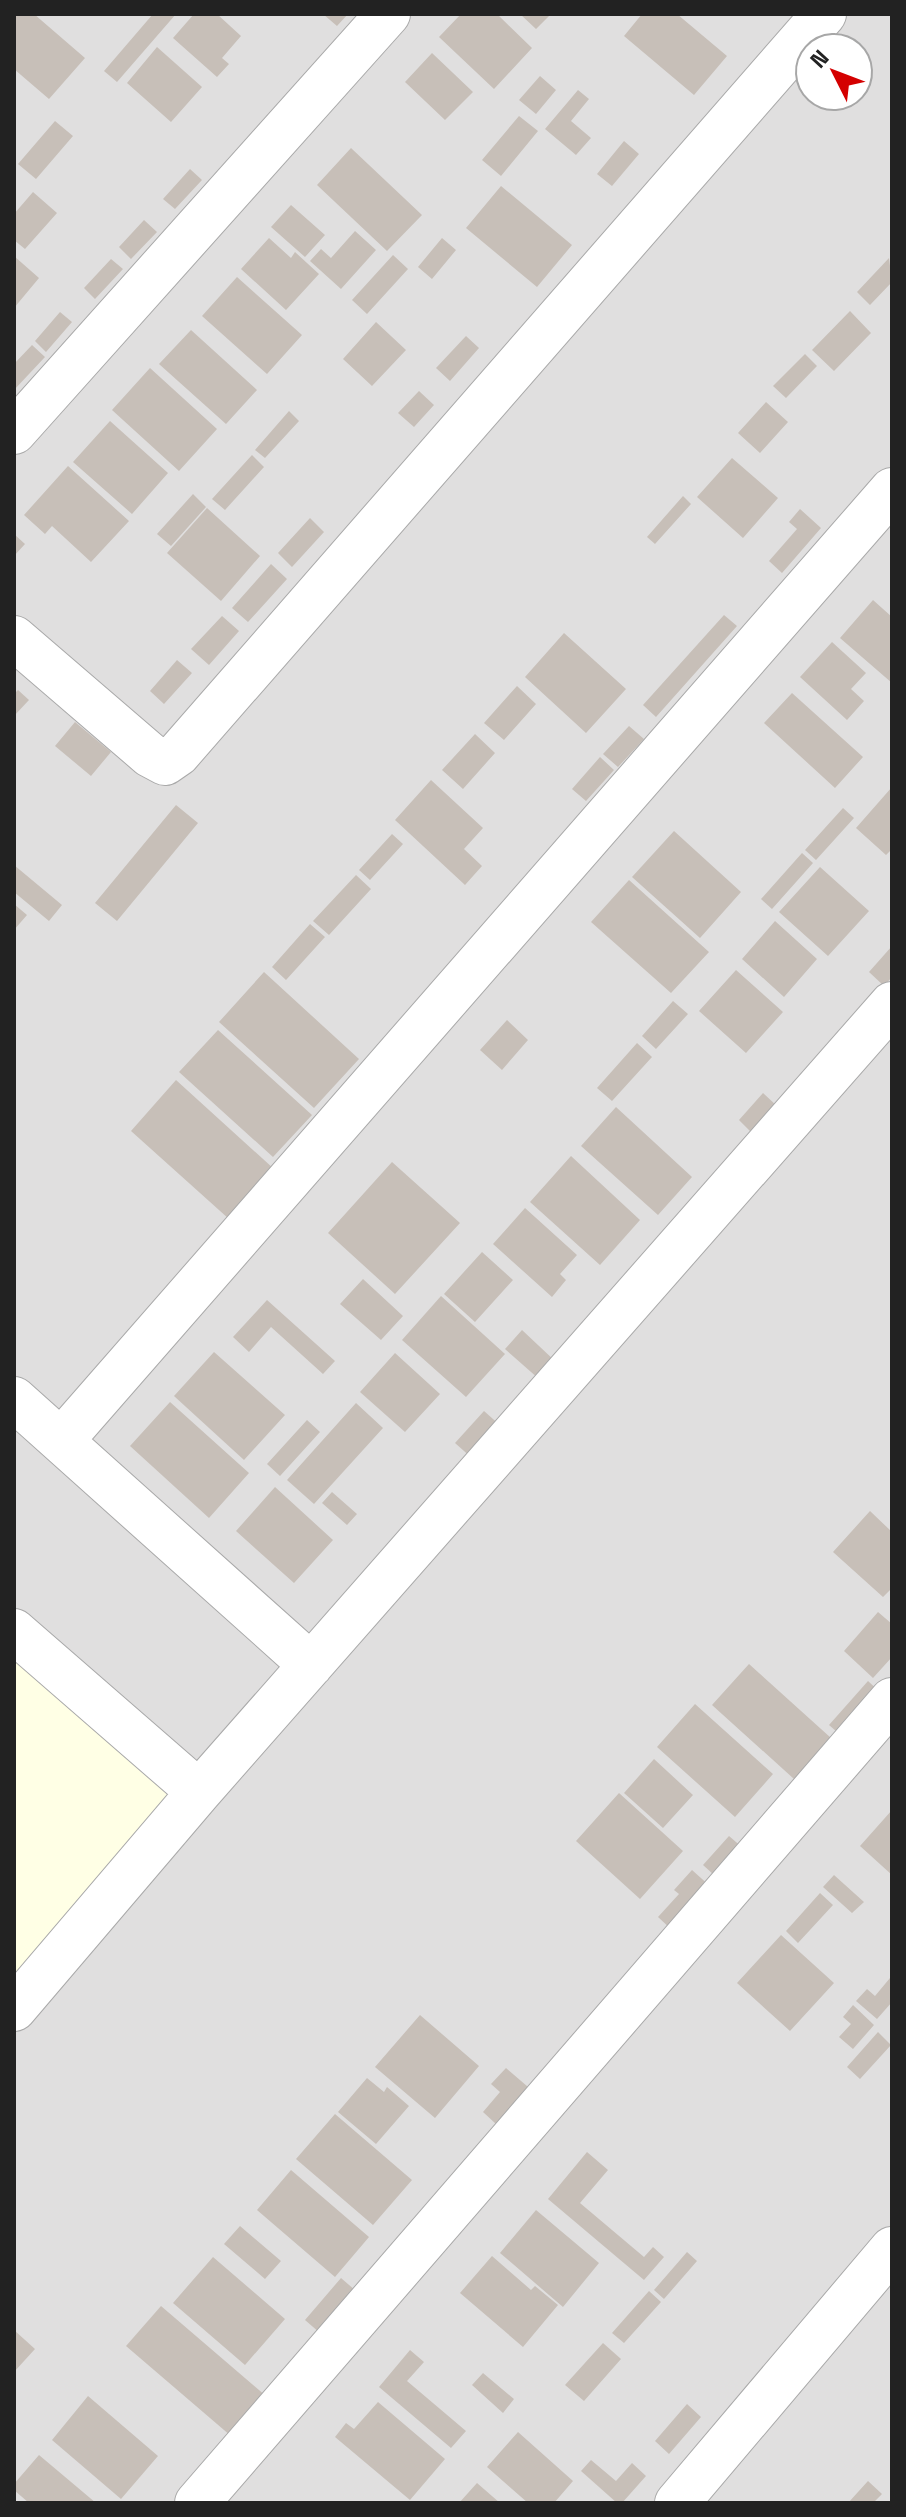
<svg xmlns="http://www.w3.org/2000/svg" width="906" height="2517" viewBox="0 0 906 2517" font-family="'Space Grotesk',sans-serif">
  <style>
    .residential { fill: #e0dfdf; fill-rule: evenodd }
    .education { fill: #ffffe5 }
    .building { fill: #c7bfb8 }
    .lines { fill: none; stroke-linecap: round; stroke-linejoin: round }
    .minor-casing { stroke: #a9a9a9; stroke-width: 46 }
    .minor { stroke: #fff; stroke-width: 44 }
  </style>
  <rect width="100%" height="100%" fill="#f2efe9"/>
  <path class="residential" d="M14 14H892V2503H14ZM810 48H858V96H810Z"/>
  <path class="education" d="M14 1659 171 1797 14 1975Z"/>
  <path class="building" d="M14 14H34L85 58 49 99 14 69Z
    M153 14H176L117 82 104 71Z
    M194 14H217L241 36 222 58 229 64 217 77 173 38Z
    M323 14H348L337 26Z
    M461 14H497L532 48 494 89 439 37Z
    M520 14H551L536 29Z
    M642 14H677L727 56 694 95 624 36Z
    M157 47 202 87 171 122 127 83Z
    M432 53 473 92 445 120 405 82Z
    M540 76 556 90 536 114 519 100Z
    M578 90 589 99 571 121 591 138 576 155 545 129Z
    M519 116 538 131 501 176 482 160Z
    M55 121 73 136 36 179 18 164Z
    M624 141 639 154 612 186 597 174Z
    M351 148 422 215 387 251 317 185Z
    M190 169 202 180 175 209 163 199Z
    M501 186 572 245 537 287 466 228Z
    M33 192 57 213 25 249 14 240V214Z
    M291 205 325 235 305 257 271 227Z
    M144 220 157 232 131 259 119 247Z
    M355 231 376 250 341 289 310 261 321 249 331 258Z
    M269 238 291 258 295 252 319 274 286 310 241 269Z
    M442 238 456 250 432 279 418 267Z
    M393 255 408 269 367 314 352 300Z
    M14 256 39 278 14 308Z
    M889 258 892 282 870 305 857 292Z
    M111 259 123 269 95 299 84 288Z
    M237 277 302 335 267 374 202 316Z
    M850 311 871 333 834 371 812 350Z
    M60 312 72 322 46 352 35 341Z
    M376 322 406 350 372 386 343 359Z
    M191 330 257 390 226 424 159 364Z
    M466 336 479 348 450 381 436 368Z
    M32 345 45 357 14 390V364Z
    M805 354 817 366 786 398 773 386Z
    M150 368 217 429 179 471 112 410Z
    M419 391 434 405 414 427 398 413Z
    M766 402 788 422 760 453 738 433Z
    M289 411 299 421 265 458 255 450Z
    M110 421 168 473 132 514 73 462Z
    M252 455 264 467 225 510 212 499Z
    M732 458 778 498 743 538 697 497Z
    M68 466 129 521 91 562 52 526 45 534 24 515Z
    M193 494 206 507 171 546 157 534Z
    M683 496 691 504 655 544 647 537Z
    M207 508 260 556 221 601 167 553Z
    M800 509 821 528 782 573 769 561 797 529 789 522Z
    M310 518 324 532 292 567 278 553Z
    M14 534 25 544 14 556Z
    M271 564 287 579 248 622 232 608Z
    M873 600 892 617V683L840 638Z
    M724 615 737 626 656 717 643 705Z
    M222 616 239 631 209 665 191 649Z
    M564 633 626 689 586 733 525 677Z
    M832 642 866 673 851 689 864 701 847 720 800 677Z
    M177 660 192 673 164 704 150 691Z
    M517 686 536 704 504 740 484 723Z
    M18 690 29 700 14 716V694Z
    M792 693 863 757 835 788 764 723Z
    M75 722 111 752 91 776 55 746Z
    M629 726 644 739 618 767 603 754Z
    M475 734 495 753 463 789 442 770Z
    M600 757 614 770 586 801 572 789Z
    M431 780 483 828 464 849 482 866 465 885 395 820Z
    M892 787V849L886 855 856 828Z
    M176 805 198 823 117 921 95 903Z
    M843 808 854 818 816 860 805 850Z
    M674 831 741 892 700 938 632 877Z
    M392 834 403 844 370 880 359 870Z
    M802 853 813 863 772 909 761 899Z
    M14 865 62 905 49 921 14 892Z
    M820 867 869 911 828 956 779 912Z
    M356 875 371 889 329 935 313 921Z
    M629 880 709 952 671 993 591 922Z
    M14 904 27 915 14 930Z
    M775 921 817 959 784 997 742 959Z
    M310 924 325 937 286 980 272 967Z
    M892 946V977L884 986 869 972Z
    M736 970 783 1012 746 1053 699 1011Z
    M264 972 359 1059 314 1108 219 1022Z
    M673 1001 688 1014 656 1049 642 1036Z
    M507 1020 528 1040 502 1070 480 1050Z
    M218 1030 312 1115 273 1157 179 1072Z
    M637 1043 652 1057 612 1101 597 1088Z
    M176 1080 274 1169 229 1219 131 1131Z
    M763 1093 777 1106 752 1133 739 1120Z
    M616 1107 692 1177 658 1215 581 1146Z
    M571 1156 640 1220 600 1265 530 1202Z
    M392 1162 460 1223 395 1294 328 1233Z
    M525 1208 577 1255 560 1274 566 1280 552 1297 493 1244Z
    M482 1252 513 1280 475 1322 444 1294Z
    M363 1279 403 1316 381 1340 340 1304Z
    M441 1296 505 1354 466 1397 402 1340Z
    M267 1300 335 1361 323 1374 271 1327 249 1352 233 1337Z
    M522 1330 555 1361 539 1379 505 1349Z
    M214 1352 285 1415 244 1460 174 1396Z
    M395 1353 440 1394 405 1432 360 1392Z
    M170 1402 249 1473 209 1518 130 1446Z
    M356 1403 383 1428 314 1504 287 1480Z
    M484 1411 502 1427 473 1459 455 1443Z
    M307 1420 320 1432 280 1476 267 1464Z
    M275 1487 333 1540 294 1583 236 1531Z
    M332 1492 357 1514 347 1525 322 1503Z
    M870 1511 892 1532V1588L883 1597 833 1552Z
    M878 1612 892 1624V1657L873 1678 844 1651Z
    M749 1664 831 1738 794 1779 712 1705Z
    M868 1681 883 1695 844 1738 829 1725Z
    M695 1704 773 1774 735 1817 657 1747Z
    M654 1759 693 1795 663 1828 624 1793Z
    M619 1793 683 1851 640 1899 576 1841Z
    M892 1810V1875L860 1846Z
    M729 1836 743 1848 724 1884 703 1865Z
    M692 1870 711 1887 672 1930 658 1917 679 1894 674 1890Z
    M834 1875 864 1902 852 1913 823 1887Z
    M820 1893 833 1905 798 1943 786 1931Z
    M781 1935 834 1983 790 2031 737 1983Z
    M890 1978 892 2002 877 2019 856 2001 867 1989 875 1996Z
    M853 2005 874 2025 853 2049 839 2037 851 2024 843 2017Z
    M420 2015 479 2066 435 2118 375 2067Z
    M878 2032 891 2045 860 2079 847 2067Z
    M506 2068 542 2099 509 2136 483 2112 500 2092 491 2084Z
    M367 2078 384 2092 387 2087 409 2106 376 2144 338 2112Z
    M335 2114 412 2180 373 2225 296 2159Z
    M587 2152 608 2170 580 2203 644 2257 653 2247 664 2257 644 2280 548 2199Z
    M291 2170 369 2237 335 2277 257 2210Z
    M536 2210 599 2263 563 2307 500 2253Z
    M240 2226 281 2261 265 2279 224 2244Z
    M687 2252 697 2261 664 2299 654 2290Z
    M492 2256 531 2290 535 2286 558 2305 523 2347 460 2293Z
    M213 2257 285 2319 245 2365 173 2303Z
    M341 2278 356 2291 320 2333 305 2320Z
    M649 2291 661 2302 624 2343 612 2333Z
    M161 2306 273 2402 238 2442 126 2346Z
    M14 2330 35 2349 14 2372Z
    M603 2343 621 2359 584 2401 565 2385Z
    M410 2350 424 2362 407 2381 466 2431 451 2448 379 2387Z
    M483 2373 514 2399 503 2413 472 2385Z
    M88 2396 158 2456 121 2499 52 2440Z
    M378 2402 445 2459 410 2500 335 2437 346 2423 354 2429Z
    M687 2404 701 2417 669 2454 655 2441Z
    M518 2432 573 2481 554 2503H528L487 2467Z
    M39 2455 96 2503H29L14 2490V2484Z
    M591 2460 616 2481 632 2463 646 2476 622 2503H617L581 2471Z
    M868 2481 882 2494 873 2503H848Z
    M477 2483 500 2503H459Z"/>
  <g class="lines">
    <g class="minor-casing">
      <path id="minor" d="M14 432 388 14
        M14 638 150 755 165 763 178 754 824 14
        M14 1399 311 1665
        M61 1441 892 490
        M14 1631 199 1792
        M14 2009 199 1792 892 1004
        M197 2503 892 1700
        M677 2503 892 2249"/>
    </g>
    <use href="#minor" class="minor"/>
  </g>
  <rect width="906" height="2517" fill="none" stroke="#222222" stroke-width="32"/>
  <g transform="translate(834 72) rotate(312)"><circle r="38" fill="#ffffff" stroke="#a7a7a7" stroke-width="2"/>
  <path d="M0-6L14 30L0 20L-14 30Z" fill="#d40000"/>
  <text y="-12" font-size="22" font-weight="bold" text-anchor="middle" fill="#222222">N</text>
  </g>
</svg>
